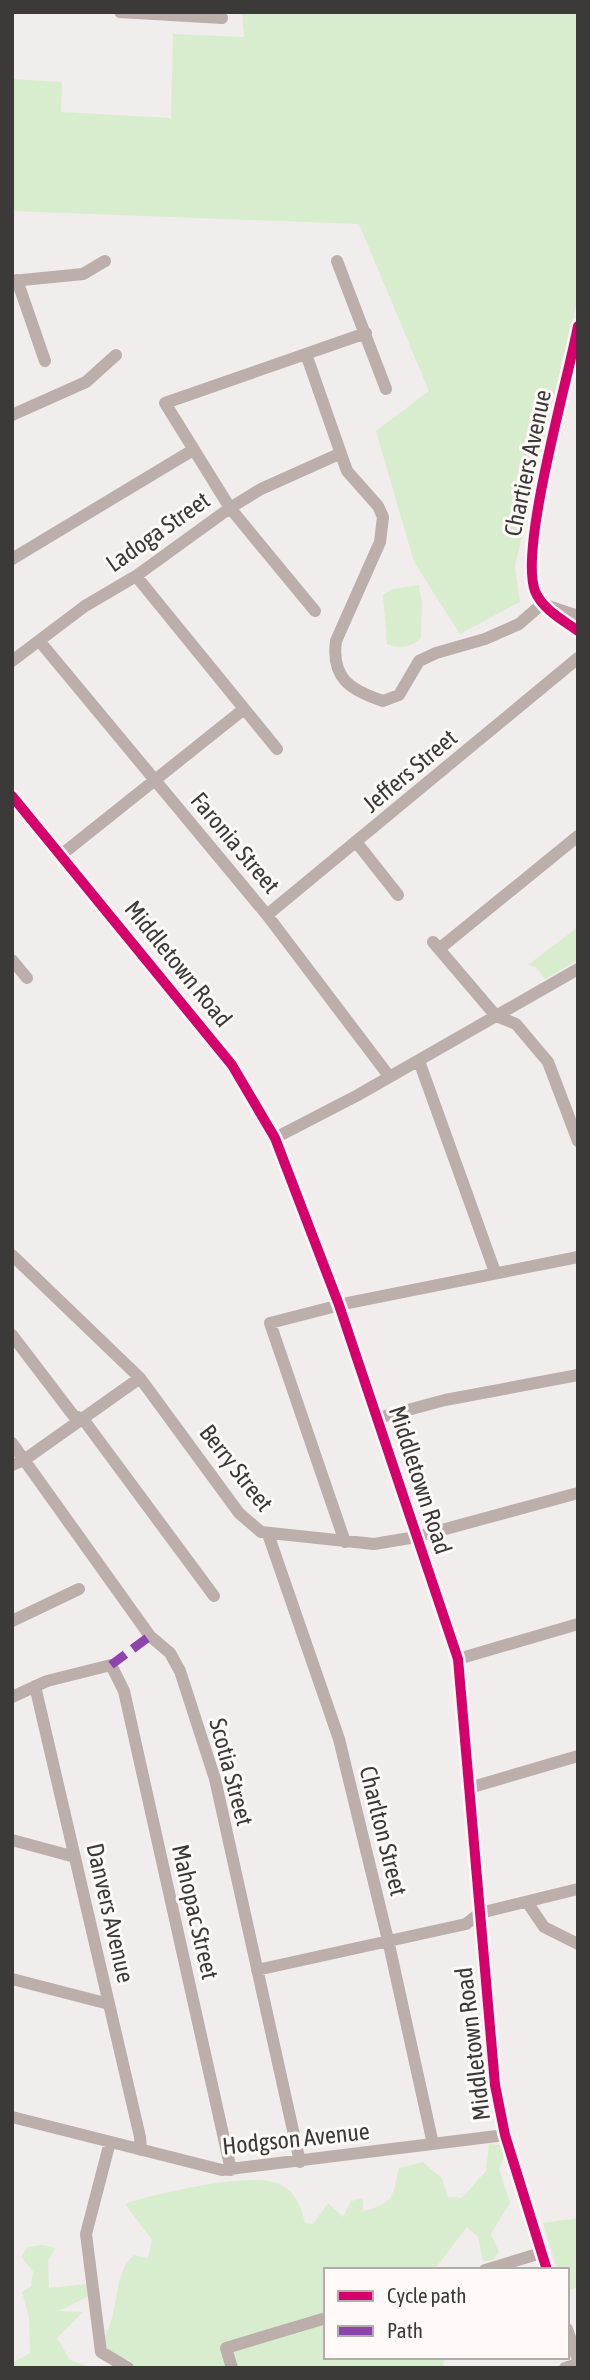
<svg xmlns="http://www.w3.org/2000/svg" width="590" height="2380" viewBox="0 0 590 2380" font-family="'Asap Condensed',sans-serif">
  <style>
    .green { fill: #d7edce }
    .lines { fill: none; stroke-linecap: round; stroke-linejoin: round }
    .minor { stroke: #bbaeab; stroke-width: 12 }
    .quiet { stroke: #8e44ad; stroke-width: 9; stroke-dasharray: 18 9; stroke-linecap: butt }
    .cycleway-casing { stroke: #fffaf8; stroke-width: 15 }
    .cycleway { stroke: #d6006c; stroke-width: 10 }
    .labels { text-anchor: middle; stroke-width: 6; stroke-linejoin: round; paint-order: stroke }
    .street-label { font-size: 24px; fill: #3c3a38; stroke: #fffaf8 }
  </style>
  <rect width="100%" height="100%" fill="#f1edec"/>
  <path class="green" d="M242 12H578V297L515 566 520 602 460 634 414 562 376 431 429 391 359 224 12 211V79L62 82 61 112 171 118 173 34 244 37Z
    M419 585 422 604 421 638C411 648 399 649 387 644L383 595 392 589Z
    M578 927V960L545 979 536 967 528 965Z
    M489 2144 501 2145 504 2156 499 2169 510 2203 491 2234 499 2252 493 2260 483 2261 478 2237 467 2227 434 2270H326V2357H448L443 2362 444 2368H134L129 2360C115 2358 107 2353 102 2340 121 2314 111 2275 134 2255L148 2258 152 2240 125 2204C154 2194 252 2171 279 2184 296 2192 301 2206 305 2223L313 2224 328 2203 343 2217 351 2201 363 2198V2211C394 2204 393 2196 399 2168L423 2162 442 2179 448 2197 462 2198 486 2171Z
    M578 2218V2287L567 2291V2270H557L543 2223Z
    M43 2245 55 2248 48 2261 49 2288 86 2284 89 2296 59 2311 83 2312 57 2338 70 2360 93 2368H12V2363L30 2353 29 2317 22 2292 31 2286 33 2271 21 2257 28 2247Z"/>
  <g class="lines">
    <path class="minor" d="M120 12 222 18
      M337 261 386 389
      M17 280 45 361
      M12 281 83 274 105 261
      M578 326C568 380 519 548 535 591 542 609 563 620 578 631
      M306 354 347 471 378 506 383 517 380 542 336 641C331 678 350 690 383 701L399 695 419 661 436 653 485 639 519 624 542 604 578 616
      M12 415 86 382 116 355
      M12 559 193 450
      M136 576 277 749
      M315 611 230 508 165 403 366 333
      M41 643 267 915 389 1076
      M12 661 85 606 136 576 230 508 261 489 339 454
      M12 796 232 1065 275 1138 339 1305 458 1659 495 2085 505 2135 547 2270
      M357 843 398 895
      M61 855 244 709
      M267 915 578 658
      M433 942 496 1016 516 1024 548 1062 578 1141
      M439 949 578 836
      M12 960 27 978
      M419 1061 495 1272
      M275 1138 358 1095 578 969
      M12 1255 140 1378 239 1513 261 1532 374 1544 416 1537 578 1493
      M12 1335 73 1415 83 1419 214 1596
      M378 1418 445 1400 578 1375
      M12 1443 150 1636 170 1653 180 1671 215 1779 300 2162
      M12 1465 24 1460 140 1378
      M268 1534 339 1739 388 1940 433 2144
      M345 1542 270 1323 348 1303 578 1257
      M12 1621 79 1589
      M458 1659 578 1624
      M35 1686 140 2137 141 2150
      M12 1697 47 1681 111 1665 124 1691 231 2170
      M469 1788 578 1756
      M12 1840 75 1857
      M527 1902 544 1927 578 1944
      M257 1970 466 1924 480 1913 578 1889
      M12 1979 109 2004
      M12 2117 222 2170 505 2135
      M110 2142 86 2234 101 2352 128 2368
      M485 2270 541 2253
      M567 2329 578 2360
      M232 2368 226 2348 326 2318
      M565 2368 578 2364"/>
    <path class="quiet" d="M111 1665 150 1636"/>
    <g class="cycleway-casing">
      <path id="cycleway" d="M578 326C568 380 519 548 535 591 542 609 563 620 578 631
        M12 796 232 1065 275 1138 339 1305 458 1659 495 2085 505 2135 547 2270"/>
    </g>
    <use href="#cycleway" class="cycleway"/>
  </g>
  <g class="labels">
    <g class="street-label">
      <text transform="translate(528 463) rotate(-78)" y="8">Chartiers Avenue</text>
      <text transform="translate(158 532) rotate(-35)" y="8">Ladoga Street</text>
      <text transform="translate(410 771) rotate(-40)" y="8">Jeffers Street</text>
      <text transform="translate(235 843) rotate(50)" y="8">Faronia Street</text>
      <text transform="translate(178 964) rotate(51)" y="8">Middletown Road</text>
      <text transform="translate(236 1468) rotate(52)" y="8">Berry Street</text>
      <text transform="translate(420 1480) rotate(72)" y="8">Middletown Road</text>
      <text transform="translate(231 1772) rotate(75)" y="8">Scotia Street</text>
      <text transform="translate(383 1831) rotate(76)" y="8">Charlton Street</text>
      <text transform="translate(195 1912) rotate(77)" y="8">Mahopac Street</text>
      <text transform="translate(110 1913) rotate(77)" y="8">Danvers Avenue</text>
      <text transform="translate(473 2044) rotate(-97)" y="8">Middletown Road</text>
      <text transform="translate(296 2139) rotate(-6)" y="8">Hodgson Avenue</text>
    </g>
  </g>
  <rect width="590" height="2380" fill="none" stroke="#3c3a38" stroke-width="28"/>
  <rect x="324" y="2268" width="245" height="91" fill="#fffaf8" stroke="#b1adab" stroke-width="2"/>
  <rect x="338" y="2291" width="35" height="10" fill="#d6006c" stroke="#b1adab" stroke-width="2"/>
  <text x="387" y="2303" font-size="21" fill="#3c3a38">Cycle path</text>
  <rect x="338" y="2326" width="35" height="10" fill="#8e44ad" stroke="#b1adab" stroke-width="2"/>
  <text x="387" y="2338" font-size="21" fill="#3c3a38">Path</text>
</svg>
